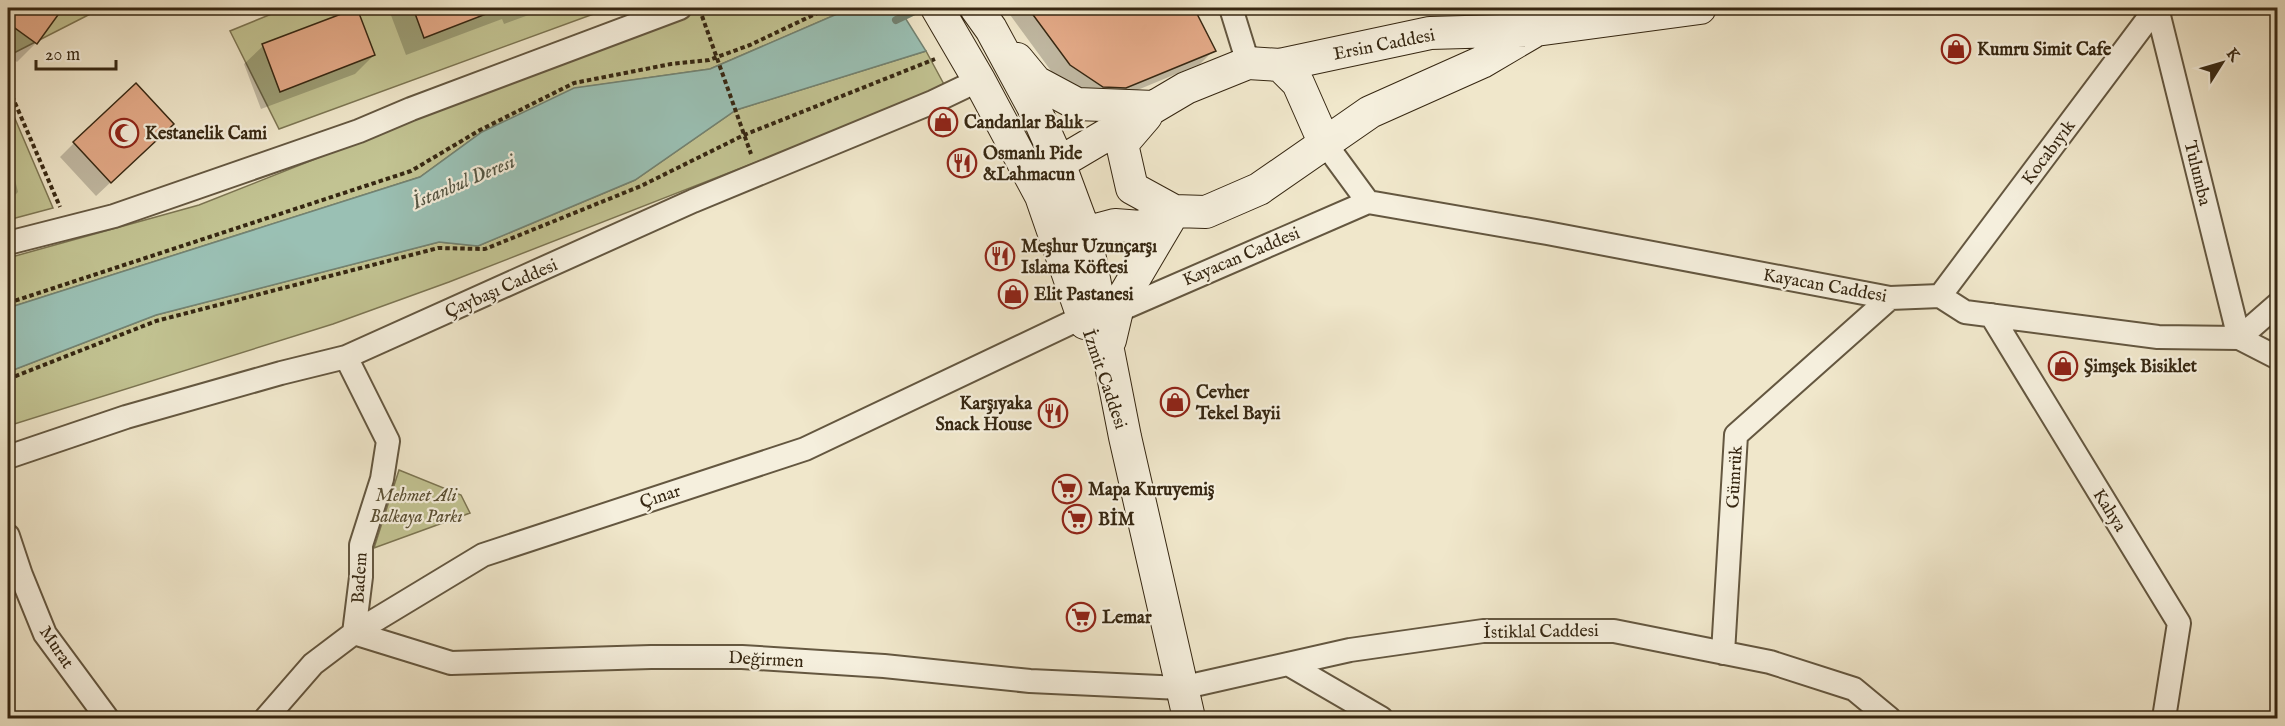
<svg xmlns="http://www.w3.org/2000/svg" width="2285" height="726" viewBox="0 0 2285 726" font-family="'IM FELL English',serif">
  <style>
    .green { fill: #c2c392; stroke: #7c7552; stroke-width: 1.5 }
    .water { fill: #9ac0b4; stroke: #728373; stroke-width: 1.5 }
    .shadow { fill: #0003 }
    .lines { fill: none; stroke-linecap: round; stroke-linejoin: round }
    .stream { stroke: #728373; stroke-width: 8 }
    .building { fill: #e4aa88; stroke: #362712; stroke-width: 1.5 }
    .street-casing { stroke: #645740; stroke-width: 26 }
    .secondary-casing { stroke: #362712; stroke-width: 34 }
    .path { stroke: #362712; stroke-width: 4; stroke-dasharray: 4.5 3; stroke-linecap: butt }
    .street { stroke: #f5efdd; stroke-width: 22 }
    .secondary { stroke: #f5efdd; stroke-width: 32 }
    .labels { text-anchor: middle; stroke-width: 4.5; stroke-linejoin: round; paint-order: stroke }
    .street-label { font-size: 18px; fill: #362712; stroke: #f5efdd }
    .poi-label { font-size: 18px; font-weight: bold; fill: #362712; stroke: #f5efdd; text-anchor: start }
    .park-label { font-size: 18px; font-style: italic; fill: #594e32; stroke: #f5efdd }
    .water-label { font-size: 20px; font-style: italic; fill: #545543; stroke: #f5efdd }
  </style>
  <rect width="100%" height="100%" fill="#f0e7cb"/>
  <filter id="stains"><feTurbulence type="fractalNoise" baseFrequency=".00333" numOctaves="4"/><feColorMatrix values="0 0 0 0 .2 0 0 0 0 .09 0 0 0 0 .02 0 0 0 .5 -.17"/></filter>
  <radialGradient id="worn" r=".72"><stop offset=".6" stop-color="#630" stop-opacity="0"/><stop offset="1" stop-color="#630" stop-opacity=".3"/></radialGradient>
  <path class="green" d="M8 8H102L8 56Z
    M286 8H610L279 129 230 31Z
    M697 8H851L710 69 577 88 482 132 420 177 8 308V258L199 205Z
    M926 51 946 88 449 282 333 324 8 426V372L156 315 439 242 478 246 635 180 736 110Z
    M10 107 53 208 8 220V109Z
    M399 470 461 495 470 513 374 548Z"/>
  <path class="water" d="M851 8H899L926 51 736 110 635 180 478 246 439 242 156 315 8 372V308L420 177 482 132 574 88 710 69Z"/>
  <path class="shadow" d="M8 8H61L36 43 17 62 8 55Z
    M391 8H548L504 24 502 19 406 55 389 10Z
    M1013 8H1193L1214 50 1200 64 1111 101 1057 79 1008 12Z
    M263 46 374 55 355 74 261 109 244 64Z
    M158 138 96 196 60 157 74 143Z
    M8 152 18 192 8 202Z
    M1053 713 1106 716 1111 718H1048Z"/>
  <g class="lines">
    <path class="stream" d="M896 20 921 8"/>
  </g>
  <path class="building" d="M8 8H63L37 44 8 23Z
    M357 8 375 55 280 92 262 44Z
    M413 8H498L499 9 424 38Z
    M1028 8H1194L1216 51 1126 88 1103 87 1070 65Z
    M136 83 174 124 111 183 73 142Z"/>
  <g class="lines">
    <g class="street-casing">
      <path id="street" d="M1231 8 1248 63
        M2157 8 2239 338 2278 304
        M1324 142 1368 202 1547 233 1890 298 1940 296 1965 312 2158 337 2239 338 2278 358
        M8 243 114 216 359 131 411 109 680 8
        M1940 296 2156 8
        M1115 312 1368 202
        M1991 315 2179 623 2164 718
        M346 357 388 441 382 479 361 545V577L354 633
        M8 457 126 417 281 373 346 357 693 201 933 102 979 80
        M8 536 21 575 45 634 107 718
        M354 633 451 663 651 657H742L884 666 1030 681 1181 688 1350 650 1483 631H1614L1770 662 1854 689 1889 718
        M1723 653 1736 435 1890 298
        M1288 664 1381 718
        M266 718 313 664 354 633 483 555 805 449 1083 317"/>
    </g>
    <g class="secondary-casing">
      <path id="secondary" d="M937 8 979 80 1041 196 1085 323
        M976 8 991 29 1037 114 1059 163 1085 233 1125 437 1189 718
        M1017 59 1036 82 1077 104 1154 107
        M1280 65 1298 83 1324 142
        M1146 116 1122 144 1132 188 1174 211 1206 212 1259 189 1370 112 1482 62 1533 32
        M1041 196 1059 163 1186 88 1248 63 1280 65 1430 33 1536 30 1700 8
        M1066 235 1085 233 1115 225 1141 227 1174 211
        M1110 340 1118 306 1174 211"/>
    </g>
    <path class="path" d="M702 16 751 154
      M9 89 60 207
      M8 303 411 171 480 130 574 83 671 64 709 60 750 45 828 8
      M8 379 156 321 438 248 485 249 641 186 744 135 935 59"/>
    <use href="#street" class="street"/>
    <use href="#secondary" class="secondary"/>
  </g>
  <defs>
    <g id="shop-ring" transform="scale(1.5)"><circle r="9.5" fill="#f5efdd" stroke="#8f2418" stroke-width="1.5"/><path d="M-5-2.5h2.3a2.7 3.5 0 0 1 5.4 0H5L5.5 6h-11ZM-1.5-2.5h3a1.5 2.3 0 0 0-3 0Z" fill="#8f2418"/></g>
    <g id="mosque-ring" transform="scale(1.5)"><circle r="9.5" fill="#f5efdd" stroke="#8f2418" stroke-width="1.5"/><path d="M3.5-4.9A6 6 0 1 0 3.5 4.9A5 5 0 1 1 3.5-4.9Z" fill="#8f2418"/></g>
    <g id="restaurant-ring" transform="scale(1.5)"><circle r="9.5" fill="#f5efdd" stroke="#8f2418" stroke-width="1.5"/><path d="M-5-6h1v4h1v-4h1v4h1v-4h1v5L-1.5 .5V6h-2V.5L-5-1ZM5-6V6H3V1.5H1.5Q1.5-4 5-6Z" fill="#8f2418"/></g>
    <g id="supermarket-ring" transform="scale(1.5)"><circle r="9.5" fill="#f5efdd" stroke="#8f2418" stroke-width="1.5"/><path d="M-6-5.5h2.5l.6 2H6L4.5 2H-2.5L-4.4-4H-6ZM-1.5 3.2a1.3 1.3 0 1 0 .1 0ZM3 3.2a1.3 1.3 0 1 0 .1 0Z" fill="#8f2418"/></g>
  </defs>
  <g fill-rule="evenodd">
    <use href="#shop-ring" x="1956" y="49"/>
    <use href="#shop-ring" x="943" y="122"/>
    <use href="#mosque-ring" x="124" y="133"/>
    <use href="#restaurant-ring" x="962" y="163"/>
    <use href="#restaurant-ring" x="1000" y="256"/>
    <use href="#shop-ring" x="1013" y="294"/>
    <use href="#shop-ring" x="2063" y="366"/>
    <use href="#shop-ring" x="1175" y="402"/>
    <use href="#restaurant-ring" x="1053" y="413"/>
    <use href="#supermarket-ring" x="1067" y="489"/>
    <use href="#supermarket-ring" x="1077" y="519"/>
    <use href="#supermarket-ring" x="1081" y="617"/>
  </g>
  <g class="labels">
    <g class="street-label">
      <text transform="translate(1384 44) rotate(-11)" y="6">Ersin Caddesi</text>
      <text transform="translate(2048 152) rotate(-53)" y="6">Kocabıyık</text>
      <text transform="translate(2198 173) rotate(76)" y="6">Tulumba</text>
      <text transform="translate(1241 256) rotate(-23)" y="6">Kayacan Caddesi</text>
      <text transform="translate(1825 285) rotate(10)" y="6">Kayacan Caddesi</text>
      <text transform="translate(501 288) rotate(-24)" y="6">Çaybaşı Caddesi</text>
      <text transform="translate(1105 379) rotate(71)" y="6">İzmit Caddesi</text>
      <text transform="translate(1734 477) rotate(-87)" y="6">Gümrük</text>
      <text transform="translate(660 496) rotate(-18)" y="6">Çınar</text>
      <text transform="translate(2110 510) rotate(58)" y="6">Kahya</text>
      <text transform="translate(359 578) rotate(-86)" y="6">Badem</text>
      <text transform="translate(1541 631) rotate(-1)" y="6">İstiklal Caddesi</text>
      <text transform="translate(57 647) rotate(56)" y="6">Murat</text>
      <text transform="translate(766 659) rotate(3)" y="6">Değirmen</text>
    </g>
    <g class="poi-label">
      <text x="1977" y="55">Kumru Simit Cafe</text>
      <text x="964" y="128">Candanlar Balık</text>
      <text x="145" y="139">Kestanelik Cami</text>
      <text x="983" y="159">Osmanlı Pide<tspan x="983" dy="21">&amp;Lahmacun</tspan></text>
      <text x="1021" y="252">Meşhur Uzunçarşı<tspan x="1021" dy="21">Islama Köftesi</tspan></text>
      <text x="1034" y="300">Elit Pastanesi</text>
      <text x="2084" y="372">Şimşek Bisiklet</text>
      <text x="1196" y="398">Cevher<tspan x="1196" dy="21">Tekel Bayii</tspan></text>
      <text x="1032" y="409" text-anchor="end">Karşıyaka<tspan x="1032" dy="21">Snack House</tspan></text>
      <text x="1088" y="495">Mapa Kuruyemiş</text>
      <text x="1098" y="525">BİM</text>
      <text x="1102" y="623">Lemar</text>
    </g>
    <g class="park-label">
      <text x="416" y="501">Mehmet Ali<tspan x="416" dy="21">Balkaya Parkı</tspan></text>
    </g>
    <g class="water-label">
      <text transform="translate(463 181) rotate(-23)" y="7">İstanbul Deresi</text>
    </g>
  </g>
  <rect width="2285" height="726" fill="none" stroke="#f0e7cb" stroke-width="30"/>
  <rect x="9" y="9" width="2267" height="708" fill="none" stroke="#362712" stroke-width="3"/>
  <rect x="15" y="15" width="2255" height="696" fill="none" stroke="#362712" stroke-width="1.5"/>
  <g transform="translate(2222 63) rotate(53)" stroke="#f5efdd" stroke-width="4.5" paint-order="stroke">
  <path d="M0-4.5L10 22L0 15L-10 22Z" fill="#362712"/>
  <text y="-9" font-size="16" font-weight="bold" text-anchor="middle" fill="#362712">K</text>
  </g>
  <path d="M36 60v9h80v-9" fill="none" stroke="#362712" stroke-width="3"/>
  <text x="45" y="60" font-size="18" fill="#362712" stroke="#f5efdd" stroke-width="4.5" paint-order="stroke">20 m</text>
  <rect width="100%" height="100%" filter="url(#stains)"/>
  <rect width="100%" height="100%" fill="url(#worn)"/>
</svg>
